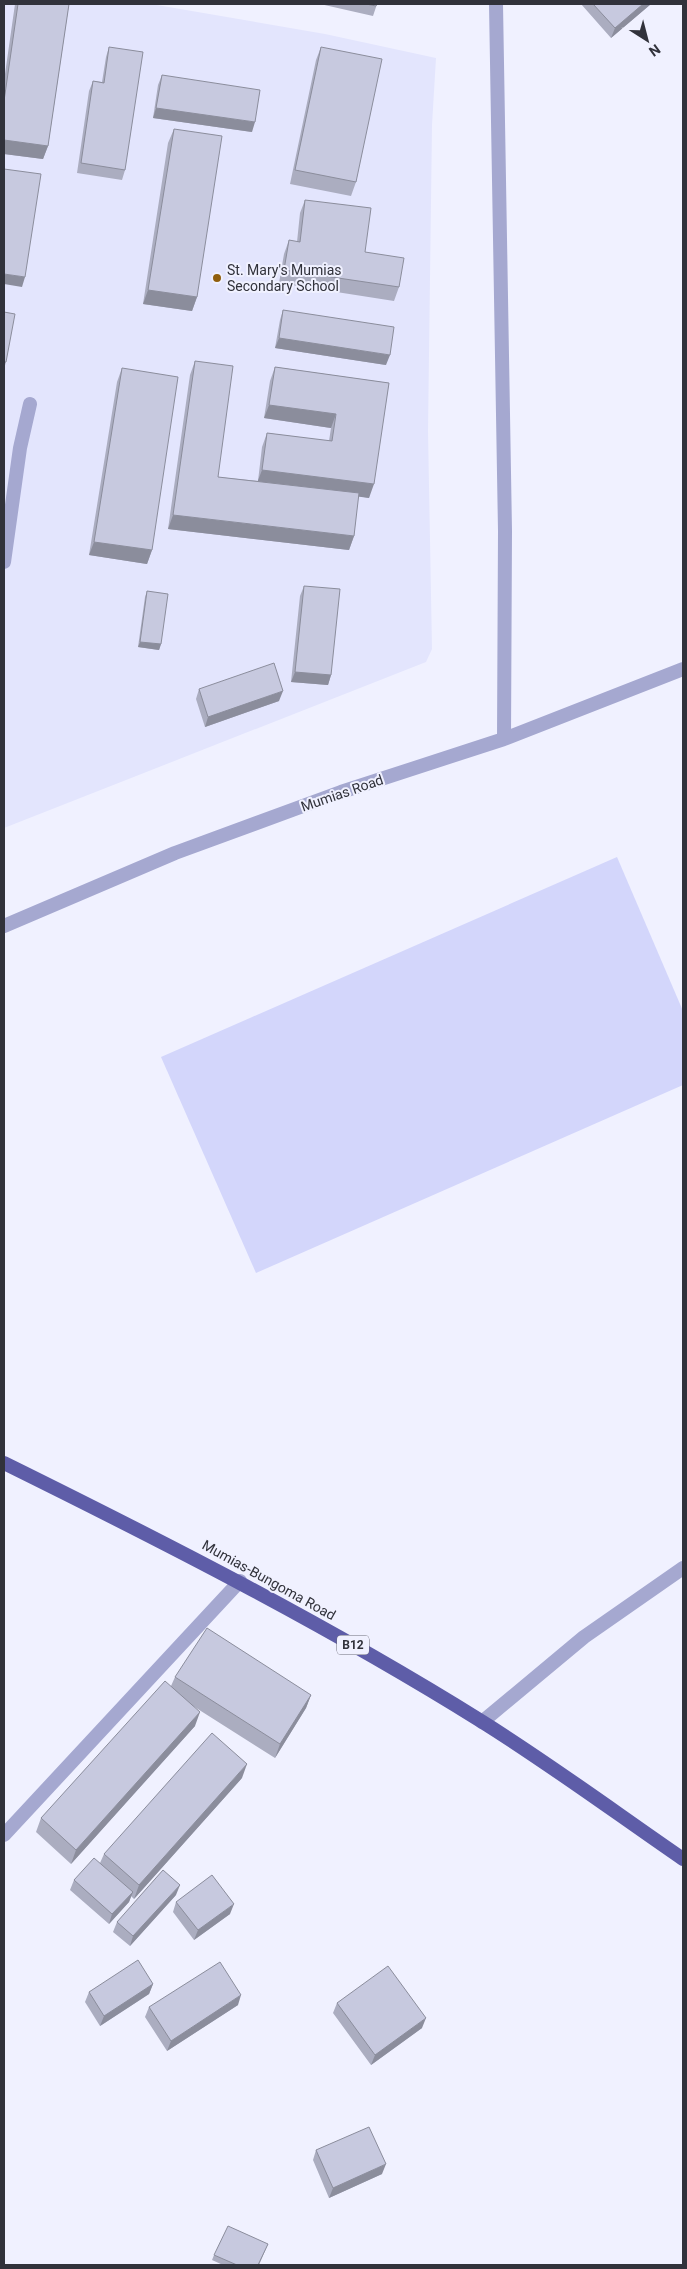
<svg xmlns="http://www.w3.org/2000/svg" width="687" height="2269" viewBox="0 0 687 2269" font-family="Roboto,sans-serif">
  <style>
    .built { fill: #e3e5fd }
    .garden { fill: #d3d6fb }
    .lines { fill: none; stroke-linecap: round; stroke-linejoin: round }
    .service { stroke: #a5a8d0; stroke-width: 14 }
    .minor { stroke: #a5a8d0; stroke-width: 14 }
    .tertiary { stroke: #a5a8d0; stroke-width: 14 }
    .trunk { stroke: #5e5da8; stroke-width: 14 }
    .wall { fill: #abadc0 }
    .shaded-wall { fill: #8b8d9c }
    .building { fill: #c7c9df; stroke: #8b8d9c }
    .poi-dot { fill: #905e0d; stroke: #f0f1ff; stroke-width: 2 }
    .labels { text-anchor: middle; stroke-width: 4; stroke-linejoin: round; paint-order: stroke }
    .shield { fill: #f0f1ff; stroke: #6a6b76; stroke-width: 1 }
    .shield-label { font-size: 12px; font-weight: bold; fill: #31323b }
    .poi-label { font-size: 14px; fill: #31323b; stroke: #f0f1ff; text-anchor: start }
    .street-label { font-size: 14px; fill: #31323b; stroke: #f0f1ff }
  </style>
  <rect width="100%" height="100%" fill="#f0f1ff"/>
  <path class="built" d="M4 4H151L325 34 436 58 432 125 428 431 432 649 426 662 4 828Z"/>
  <path class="garden" d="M617 857 683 1011V1085L256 1273 161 1057Z"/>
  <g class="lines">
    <path class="service" d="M4 562 20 448 30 404"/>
    <path class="minor" d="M482 1722 584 1637 683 1568
      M4 1835 240 1581"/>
    <path class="tertiary" d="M496 4 505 531 504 739
      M4 926 175 853 341 792 504 739 683 669"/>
    <path class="trunk" d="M4 1463C166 1543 327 1625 481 1721 550 1764 616 1813 683 1859"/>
  </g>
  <path class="wall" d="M15 4H69L48 146 43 159 4 154V81Z
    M320 4H377L373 16Z
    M581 4H651L611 38Z
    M109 47 125 170 122 180 77 173 89 91 93 81 102 82 106 57Z
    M321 47 356 182 351 196 290 184 316 60Z
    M162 75 252 132 153 118 158 85Z
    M174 129 197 297 192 311 143 304 168 143Z
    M305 200 365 252 399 287 394 301 279 283 284 254 289 240 297 242 300 213Z
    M283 310 386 365 275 348 280 320Z
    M4 312 6 362 4 369Z
    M195 361 218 477 258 481 262 447 267 433 329 441 331 428 264 418 270 381 275 367 389 383 369 498 358 496 354 536 349 550 168 529 190 375Z
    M122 368 152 550 147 564 89 555 117 382Z
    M304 586 331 675 328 685 291 682 300 596Z
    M147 591 161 644 159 650 138 647 145 597Z
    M199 689 279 701 205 727 196 699Z
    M175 1677 311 1695 306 1708 275 1758 193 1706 195 1726 71 1864 36 1832 41 1818 171 1686Z
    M242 1778 134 1899 131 1896 129 1902 109 1924 70 1890 74 1880 100 1863 104 1854Z
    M176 1895 130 1946 113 1932 117 1922Z
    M176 1902 230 1914 194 1940 173 1912Z
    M153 1984 149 1994 100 2026 85 2002 89 1992Z
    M337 2003 422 2028 371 2065 333 2013Z
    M238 2005 167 2051 145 2017 149 2007Z
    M316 2150 382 2174 329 2198 313 2160Z
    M268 2244 259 2265H223L212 2260 214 2255Z"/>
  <path class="shaded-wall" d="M643 4H651L611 38 615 28Z
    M156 108 255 122 252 132 153 118Z
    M4 140 48 146 43 159 4 154Z
    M4 274 25 277 22 287 4 284Z
    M148 290 197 297 192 311 143 304Z
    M279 338 390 355 386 365 275 348Z
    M269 405 336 414 331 428 264 418Z
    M262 470 374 484 369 498 257 483Z
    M173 515 354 536 349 550 168 529Z
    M94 542 152 550 147 564 89 555Z
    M140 642 161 644 159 650 138 647Z
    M295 672 331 675 328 685 291 682Z
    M283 691 279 701 205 727 208 717Z
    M311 1695 306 1708 275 1758 280 1744Z
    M200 1712 195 1726 71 1864 76 1850Z
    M247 1764 242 1778 134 1899 139 1885Z
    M180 1885 176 1895 130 1946 133 1936Z
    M133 1892 129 1902 109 1924 112 1914Z
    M234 1904 230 1914 194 1940 198 1930Z
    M153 1984 149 1994 100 2026 104 2016Z
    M241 1995 238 2005 167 2051 171 2041Z
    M426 2018 422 2028 371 2065 375 2055Z
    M386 2164 382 2174 329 2198 333 2188Z"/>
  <path class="building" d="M18 4H69L48 146 4 140V101Z
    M366 4H377L376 6Z
    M593 4H643L615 28Z
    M109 47 143 52 125 170 81 163 93 81 104 83Z
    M321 47 382 59 356 182 295 170Z
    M162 75 260 90 255 122 156 108Z
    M174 129 222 136 197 297 148 290Z
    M4 169 41 174 25 277 4 274Z
    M305 200 371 208 365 252 404 258 399 287 284 270 289 240 300 242Z
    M283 310 394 327 390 355 279 338Z
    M4 312 15 314 6 362H4Z
    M195 361 233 366 218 477 359 493 354 536 173 515Z
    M275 367 389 383 374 484 262 470 267 433 332 441 336 414 269 405Z
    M122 368 178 377 152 550 94 542Z
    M304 586 340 589 331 675 295 672Z
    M147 591 168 594 161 644 140 642Z
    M274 663 283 691 208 717 199 689Z
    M207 1628 311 1695 280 1744 175 1677Z
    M165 1681 200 1712 76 1850 41 1818Z
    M212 1733 247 1764 139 1885 104 1854Z
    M94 1858 133 1892 112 1914 74 1880Z
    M163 1870 180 1885 133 1936 117 1922Z
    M212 1875 234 1904 198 1930 176 1902Z
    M138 1960 153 1984 104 2016 89 1992Z
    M220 1962 241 1995 171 2041 149 2007Z
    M388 1966 426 2018 375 2055 337 2003Z
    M369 2127 386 2164 333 2188 316 2150Z
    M228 2226 268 2244 258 2265H237L214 2255Z"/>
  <circle class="poi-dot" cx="217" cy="278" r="5"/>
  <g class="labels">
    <rect class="shield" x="337" y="1635.5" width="32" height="19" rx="4"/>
    <g class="shield-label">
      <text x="353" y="1649">B12</text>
    </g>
    <g class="poi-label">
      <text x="227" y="275">St. Mary's Mumias<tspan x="227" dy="16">Secondary School</tspan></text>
    </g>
    <g class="street-label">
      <text transform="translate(342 793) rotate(-19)" y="5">Mumias Road</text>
      <text transform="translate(269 1580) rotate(29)" y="5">Mumias-Bungoma Road</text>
    </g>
  </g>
  <rect width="687" height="2269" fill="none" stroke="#31323b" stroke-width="10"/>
  <g transform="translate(647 40) rotate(144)" stroke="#f0f1ff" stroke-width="4" paint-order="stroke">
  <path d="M0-4L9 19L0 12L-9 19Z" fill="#31323b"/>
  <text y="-8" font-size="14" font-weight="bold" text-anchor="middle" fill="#31323b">N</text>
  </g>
</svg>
